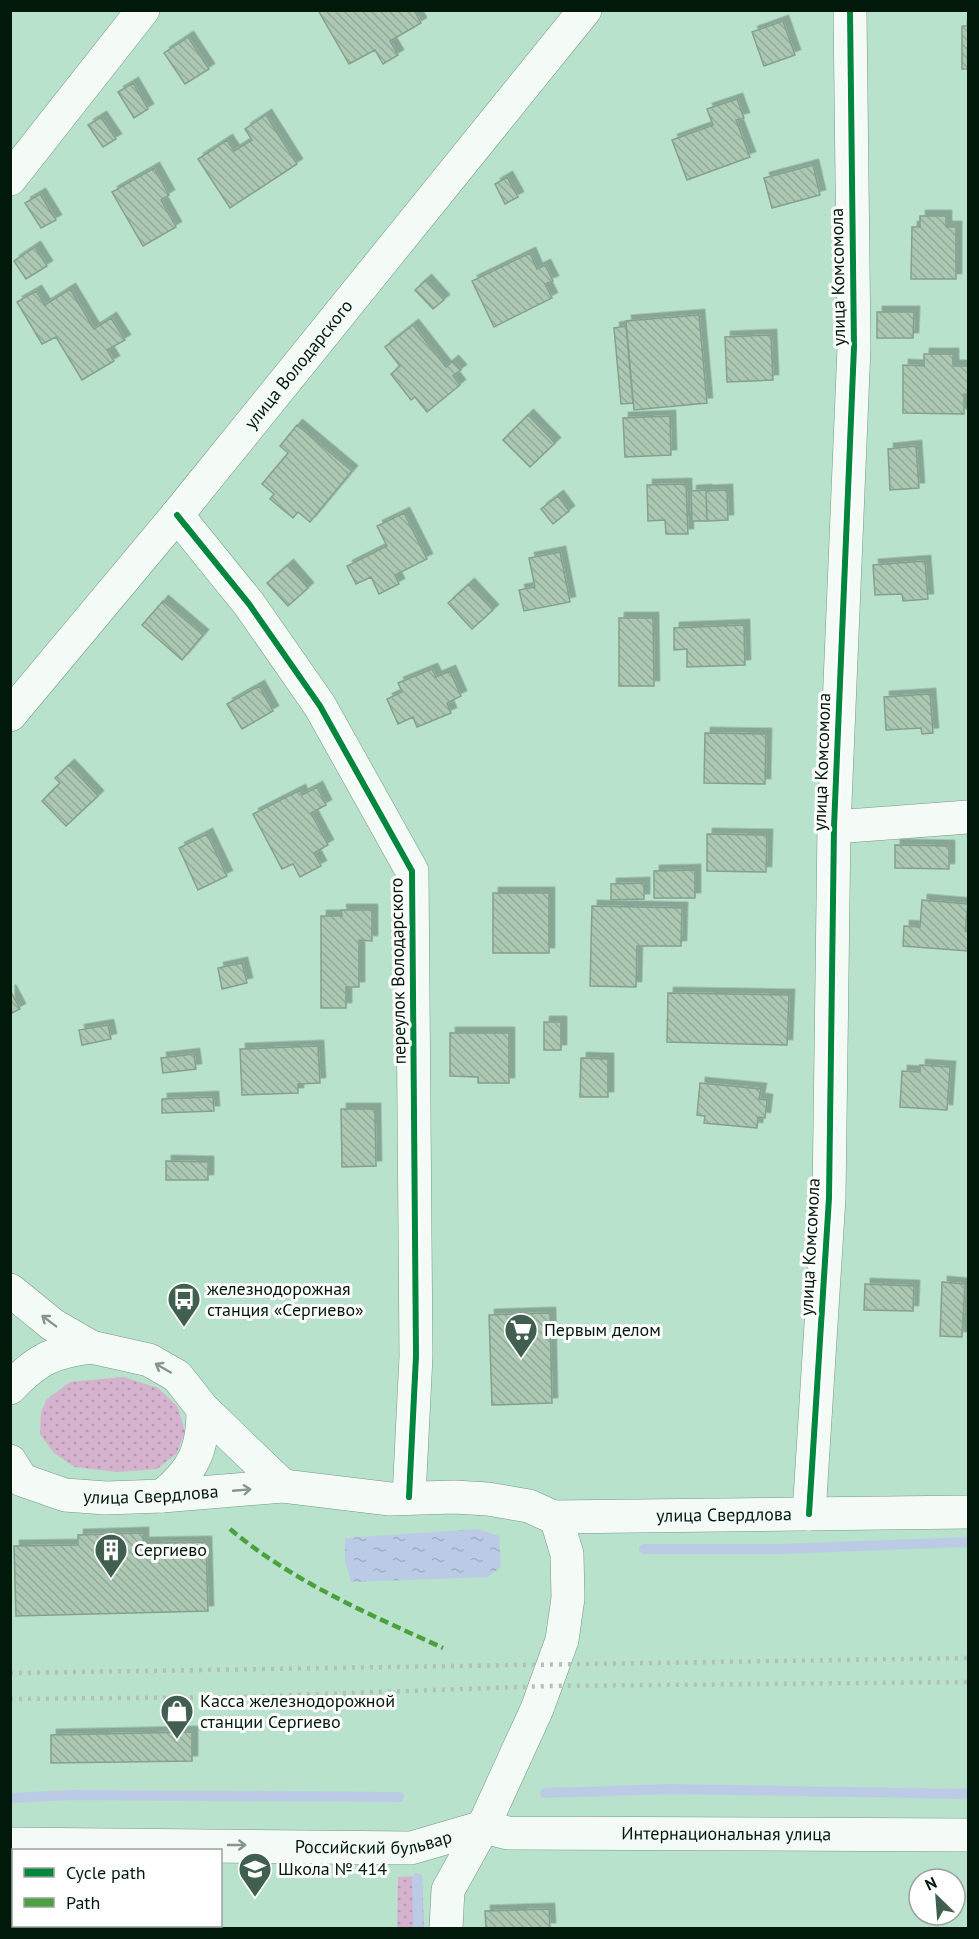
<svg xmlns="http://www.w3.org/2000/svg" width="979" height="1939" viewBox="0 0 979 1939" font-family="'PT Sans',sans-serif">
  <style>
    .green { fill: url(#green-dots) }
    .water { fill: url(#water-ripples) }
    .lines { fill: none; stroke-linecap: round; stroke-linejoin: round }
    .stream { stroke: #bbcbe6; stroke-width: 10 }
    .building { fill: url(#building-back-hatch); stroke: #85a18d; stroke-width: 1.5; filter: url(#shadow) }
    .minor-casing { stroke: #759887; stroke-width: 34 }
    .tertiary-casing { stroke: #759887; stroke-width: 34 }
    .minor { stroke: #f4fbf7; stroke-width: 33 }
    .tertiary { stroke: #f4fbf7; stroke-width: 33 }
    .rail { stroke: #b5bfb9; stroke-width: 4.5; stroke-dasharray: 3 6; stroke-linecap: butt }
    .quiet { stroke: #4ba13e; stroke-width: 4.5; stroke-dasharray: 9 4.5; stroke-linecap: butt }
    .cycleway-casing { stroke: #fff; stroke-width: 10 }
    .cycleway { stroke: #00873e; stroke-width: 6 }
    .oneway { stroke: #86958d }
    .labels { text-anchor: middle; stroke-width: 6; stroke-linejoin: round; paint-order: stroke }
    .street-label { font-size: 18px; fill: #00190b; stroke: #fff }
    .poi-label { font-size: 18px; fill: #00190b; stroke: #fff; text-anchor: start }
  </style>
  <defs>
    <pattern id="green-dots" width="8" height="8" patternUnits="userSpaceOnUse" patternTransform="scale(1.5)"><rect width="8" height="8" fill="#d5b2cd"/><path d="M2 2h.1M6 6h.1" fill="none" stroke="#b598af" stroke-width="1.8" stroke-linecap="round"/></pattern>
    <pattern id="water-ripples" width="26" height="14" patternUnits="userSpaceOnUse" patternTransform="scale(1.5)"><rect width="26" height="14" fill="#bbcbe6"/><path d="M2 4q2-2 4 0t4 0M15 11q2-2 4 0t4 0" fill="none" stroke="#9faec4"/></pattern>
    <pattern id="building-back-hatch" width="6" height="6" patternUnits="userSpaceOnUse" patternTransform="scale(1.5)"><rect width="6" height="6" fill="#acc8b3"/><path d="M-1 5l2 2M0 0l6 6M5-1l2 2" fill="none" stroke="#92ab99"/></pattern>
    <filter id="shadow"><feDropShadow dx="5.5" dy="-5.5" stdDeviation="0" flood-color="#0004"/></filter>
  </defs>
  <rect width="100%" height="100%" fill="#b8e2cc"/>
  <path class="green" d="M124 1377 158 1388 177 1406 185 1431 177 1453 157 1469 117 1472 75 1467 54 1453 40 1434 41 1412 47 1399 70 1382Z
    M422 1876 424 1928H397L398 1877Z"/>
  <path class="water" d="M478 1529 499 1536 501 1567 488 1577 351 1582 345 1560V1538Z"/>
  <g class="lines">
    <path class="stream" d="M644 1549H780L968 1542
      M545 1793 670 1789 968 1794
      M10 1798 71 1795 399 1797
      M417 1878 418 1928"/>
  </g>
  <path class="building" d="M318 10H414L421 23 390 41 398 55 383 64 375 50 349 64Z
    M783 21 795 55 764 66 752 32Z
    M962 26H968V69H962Z
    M188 37 209 69 185 84 164 53Z
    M133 83 148 109 134 118 118 92Z
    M737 99 744 118 736 120 750 157 687 180 672 140 713 125 707 109Z
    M266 115 297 164 230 208 198 159 227 140 234 151 252 140 245 129Z
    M101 117 116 139 103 147 88 125Z
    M813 165 820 195 772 208 764 178Z
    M154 168 169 195 161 200 176 227 143 246 112 192Z
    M507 177 518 197 505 204 495 184Z
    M40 194 56 220 41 228 25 203Z
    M920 216H946V227H956V279H911L912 227H920Z
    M35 247 47 266 26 279 14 261Z
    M530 253 537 269 545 265 553 281 545 284 552 298 494 327 472 281Z
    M426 280 444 300 433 309 415 290Z
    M70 289 94 329 111 318 125 340 107 350 114 361 82 380 56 337 42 344 17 302 36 291 45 305Z
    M877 312H914L913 338H877Z
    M699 315 707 403 634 410 626 321Z
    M413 325 446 367 453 361 461 370 453 376 460 385 427 412 415 397 411 400 391 374 400 366 385 347Z
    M626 326 633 403 621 404 614 328Z
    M771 335 773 380 727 382 725 337Z
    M924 354H953V366H968V394H964V414L903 413V365L924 366Z
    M528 415 555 443 530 467 503 440Z
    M670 416 671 455 625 457 623 418Z
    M297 425 352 471 310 522 298 512 293 518 270 499 274 494 262 484 288 453 280 446Z
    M916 446 919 488 890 490 888 449Z
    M686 484 688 534H666L665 520 648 521 647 485Z
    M706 490 707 521H692L691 491Z
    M727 490 728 520 707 521 706 491Z
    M558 496 569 511 553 524 541 509Z
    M404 513 427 559 395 575 399 584 379 594 371 577 356 584 347 566 387 546 377 526Z
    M560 552 570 602 524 611 519 590 535 587 529 558Z
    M925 561 928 599 903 601 902 594 875 595 873 565Z
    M288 565 308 588 288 606 267 583Z
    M469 584 493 610 472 629 448 603Z
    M163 601 203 635 182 660 142 625Z
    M619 618H653L654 686H619Z
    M744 625 745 665 687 667V649L674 650V628Z
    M432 669 436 677 450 671 461 696 447 703 451 713 417 727 413 717 398 724 387 699 402 692 398 683Z
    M259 686 273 711 242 729 227 704Z
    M930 694 933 733 922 734 921 728 886 730 884 697Z
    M705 733 766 734 765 784 704 783Z
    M69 765 98 796 66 826 42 801 60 783 55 778Z
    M317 787 326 805 311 813 328 845 314 853 321 866 300 877 293 864 282 869 253 814 300 790 302 795Z
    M207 834 227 876 198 890 179 848Z
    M707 834 767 835 766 872 707 871Z
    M895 845 949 846V869L895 868Z
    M695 870V898H654V871Z
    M644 883V899L611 900V884Z
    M493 893H549V953H493Z
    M922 900 968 904 965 931H968V951L903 946 904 926 920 927Z
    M592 906 682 908 681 946H637L636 987 590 986Z
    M341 910H372V941L359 940V987H346V1008H321V916H342Z
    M242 963 247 983 222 989 218 968Z
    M10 990 20 1009 10 1014Z
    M668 993 789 995 787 1045 667 1042Z
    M544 1022H561V1050H544Z
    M108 1025 111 1039 82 1045 79 1030Z
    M450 1033H509V1083H478V1077L450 1076Z
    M318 1046 320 1083 298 1084V1093L242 1095 240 1049Z
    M194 1054 196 1069 163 1073 161 1058Z
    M581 1058 608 1059V1097H580Z
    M920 1065 950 1067 947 1110 900 1107 902 1071 920 1072Z
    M700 1083 761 1089 759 1099 767 1100 765 1118 758 1117 757 1128 704 1123 705 1116 697 1115Z
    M213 1097 214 1111 162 1113V1099Z
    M341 1109H375L376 1166 342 1167Z
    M166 1161 208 1162V1180H166Z
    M942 1282 965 1284 962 1337 940 1336Z
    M865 1284 914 1286 913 1311 864 1310Z
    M550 1313 552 1403 492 1405 489 1315Z
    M143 1533V1543L206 1542 208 1611 16 1616 14 1546 78 1545V1535Z
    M192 1732V1761L51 1763V1735Z
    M549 1909 550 1928H486L485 1911Z"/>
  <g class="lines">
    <g class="minor-casing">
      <g id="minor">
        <path d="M10 179 143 10"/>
        <path d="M177 515 249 604 320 706 412 871 416 1356 409 1497"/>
        <path id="s1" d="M10 715 177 515 585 10"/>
        <path d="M834 827 968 817"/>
        <path d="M809 1514 829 1198 834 827 854 347 850 10"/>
        <path id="s2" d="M553 1517 968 1512"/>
        <path id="s3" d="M10 1844 411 1848 483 1827 508 1833 968 1835"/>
      </g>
    </g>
    <g class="tertiary-casing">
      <g id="tertiary">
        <path d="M10 1290 53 1325 91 1347 149 1360 177 1376 203 1409 283 1486"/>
        <path d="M10 1388C37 1359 53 1352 91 1347"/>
        <path id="s4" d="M10 1461 22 1480 65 1495 106 1498 162 1496 283 1486 390 1499 454 1497 488 1499 529 1506 553 1517 558 1524 567 1554 568 1598 562 1640 537 1709 483 1827 448 1890 446 1928"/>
        <path d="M162 1496C194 1470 203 1450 203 1409"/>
      </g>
    </g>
    <use href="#minor" class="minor"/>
    <use href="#tertiary" class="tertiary"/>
    <path class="rail" d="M10 1673 968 1658
      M10 1699 240 1697 548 1686 968 1682"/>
    <path class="quiet" d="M230 1529C293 1582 369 1614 443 1648"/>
    <g class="cycleway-casing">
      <path id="cycleway" d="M177 515 249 604 320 706 412 871 416 1356 409 1497
        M809 1514 829 1198 834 827 854 347 850 10"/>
    </g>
    <use href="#cycleway" class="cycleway"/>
  </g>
  <defs><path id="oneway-shaft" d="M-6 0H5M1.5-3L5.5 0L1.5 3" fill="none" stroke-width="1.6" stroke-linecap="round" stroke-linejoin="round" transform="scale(1.5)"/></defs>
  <g class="oneway">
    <use href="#oneway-shaft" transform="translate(49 1321) rotate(-143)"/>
    <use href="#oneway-shaft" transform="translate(163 1368) rotate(-150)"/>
    <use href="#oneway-shaft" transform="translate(242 1490) rotate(-5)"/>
    <use href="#oneway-shaft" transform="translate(237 1845)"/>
  </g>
  <defs>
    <g id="bus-pin" transform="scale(1.725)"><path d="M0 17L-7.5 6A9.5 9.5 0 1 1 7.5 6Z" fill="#405f4f" stroke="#fff"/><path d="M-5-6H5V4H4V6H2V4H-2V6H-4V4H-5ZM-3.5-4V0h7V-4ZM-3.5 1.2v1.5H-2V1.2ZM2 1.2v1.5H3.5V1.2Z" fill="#fff"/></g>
    <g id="supermarket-pin" transform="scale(1.725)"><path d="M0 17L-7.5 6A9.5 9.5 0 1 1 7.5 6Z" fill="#405f4f" stroke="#fff"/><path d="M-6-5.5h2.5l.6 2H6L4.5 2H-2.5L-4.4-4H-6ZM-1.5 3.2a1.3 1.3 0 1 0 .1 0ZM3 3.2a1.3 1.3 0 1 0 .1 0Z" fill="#fff"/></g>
    <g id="building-pin" transform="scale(1.725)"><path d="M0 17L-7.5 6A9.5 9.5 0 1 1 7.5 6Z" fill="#405f4f" stroke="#fff"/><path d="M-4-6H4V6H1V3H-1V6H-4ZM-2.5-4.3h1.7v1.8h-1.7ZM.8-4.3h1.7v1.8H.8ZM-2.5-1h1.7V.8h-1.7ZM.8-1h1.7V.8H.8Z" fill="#fff"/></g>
    <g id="shop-pin" transform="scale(1.725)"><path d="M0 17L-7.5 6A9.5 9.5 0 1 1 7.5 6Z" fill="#405f4f" stroke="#fff"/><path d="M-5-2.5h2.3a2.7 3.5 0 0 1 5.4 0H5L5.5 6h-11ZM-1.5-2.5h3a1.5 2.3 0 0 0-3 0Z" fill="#fff"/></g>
    <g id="school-pin" transform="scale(1.725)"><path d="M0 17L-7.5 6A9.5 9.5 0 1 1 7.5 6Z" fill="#405f4f" stroke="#fff"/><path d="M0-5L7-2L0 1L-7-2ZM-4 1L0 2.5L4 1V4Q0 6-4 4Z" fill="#fff"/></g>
  </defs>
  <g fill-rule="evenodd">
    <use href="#bus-pin" x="184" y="1299"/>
    <use href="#supermarket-pin" x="521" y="1330"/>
    <use href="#building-pin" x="111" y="1550"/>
    <use href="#shop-pin" x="177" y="1711"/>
    <use href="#school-pin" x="255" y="1869"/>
  </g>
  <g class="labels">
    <g class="street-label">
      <text transform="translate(838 277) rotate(-91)" y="6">улица Комсомола</text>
      <text dy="6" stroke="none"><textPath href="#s1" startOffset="454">улица Володарского</textPath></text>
      <text transform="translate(822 762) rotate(-88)" y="6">улица Комсомола</text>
      <text transform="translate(398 971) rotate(-91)" y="6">переулок Володарского</text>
      <text transform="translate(810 1247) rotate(-87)" y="6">улица Комсомола</text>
      <text dy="6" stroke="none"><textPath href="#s4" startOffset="154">улица Свердлова</textPath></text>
      <text dy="6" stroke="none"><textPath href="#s2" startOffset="171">улица Свердлова</textPath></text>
      <text dy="6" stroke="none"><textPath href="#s3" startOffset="720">Интернациональная улица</textPath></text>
      <text dy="6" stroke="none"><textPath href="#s3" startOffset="364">Российский бульвар</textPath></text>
    </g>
    <g class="poi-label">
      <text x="207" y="1295">железнодорожная<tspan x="207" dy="21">станция «Сергиево»</tspan></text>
      <text x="544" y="1336">Первым делом</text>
      <text x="134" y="1556">Сергиево</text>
      <text x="200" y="1707">Касса железнодорожной<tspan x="200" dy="21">станции Сергиево</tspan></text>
      <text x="278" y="1875">Школа № 414</text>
    </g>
  </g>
  <rect width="979" height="1939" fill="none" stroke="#00190b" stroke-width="24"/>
  <rect x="12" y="1849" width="210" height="78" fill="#ffffff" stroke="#99a39d" stroke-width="1.5"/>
  <rect x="24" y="1868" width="30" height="9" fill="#00873e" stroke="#99a39d" stroke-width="1.5"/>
  <text x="66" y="1879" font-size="18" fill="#00190b">Cycle path</text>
  <rect x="24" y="1898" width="30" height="9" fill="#4ba13e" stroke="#99a39d" stroke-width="1.5"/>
  <text x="66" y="1909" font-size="18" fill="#00190b">Path</text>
  <g transform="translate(937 1897) rotate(335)"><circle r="28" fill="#ffffff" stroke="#99a39d" stroke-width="1.5"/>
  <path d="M0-4.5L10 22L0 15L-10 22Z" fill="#405f4f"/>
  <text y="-9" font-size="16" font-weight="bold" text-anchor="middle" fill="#00190b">N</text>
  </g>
</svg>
